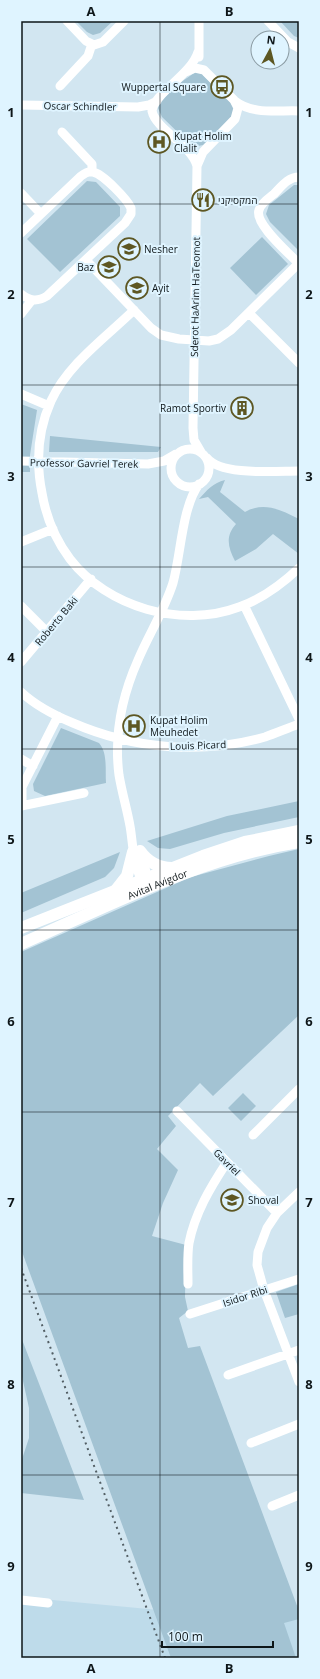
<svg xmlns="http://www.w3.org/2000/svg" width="320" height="1679" viewBox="0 0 320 1679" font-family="'Open Sans','Noto Sans Hebrew',sans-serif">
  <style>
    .built { fill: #bedbea }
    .green { fill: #a3c3d3 }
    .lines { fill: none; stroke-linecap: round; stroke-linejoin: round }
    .minor { stroke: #fff; stroke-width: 9 }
    .major { stroke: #fff; stroke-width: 12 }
    .rail { stroke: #525e64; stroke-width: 2; stroke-dasharray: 2 4; stroke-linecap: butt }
    .grid { fill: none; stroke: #0e1619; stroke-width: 1; stroke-opacity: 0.55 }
    .labels { text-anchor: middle; stroke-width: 4; stroke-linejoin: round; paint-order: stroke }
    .poi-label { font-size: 10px; fill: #0e1619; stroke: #dff4ff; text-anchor: start }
    .street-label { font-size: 10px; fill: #0e1619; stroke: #dff4ff }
    .neatline { fill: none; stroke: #0e1619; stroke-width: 1.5 }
    .grid-label { font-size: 13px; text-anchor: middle; font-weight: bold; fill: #0e1619 }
  </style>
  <rect width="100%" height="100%" fill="#d2e6f1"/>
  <path class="built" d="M21 1597 254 1619 299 1605V1658H21Z"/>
  <path class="green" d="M76 21H113L100 33 93 35 87 32Z
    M280 21H299V38L294 36Z
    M197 72 201 73 230 102 234 108 231 118 203 145 193 147 162 117 158 108C160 99 188 75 197 72Z
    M87 181 96 182 120 207V216L60 272 27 239Z
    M294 185H299V251L270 222 266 214 269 205Z
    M262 237 288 264 256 295 230 268Z
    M21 404 37 410 30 455V472H21Z
    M50 436 161 447 158 452H49Z
    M225 480 220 492 245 512C264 501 281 510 299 519V554L273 534 256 549 235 561C228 548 225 536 236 524L208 497 199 499C207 490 213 483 225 480Z
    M61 728 99 743C108 753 105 771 106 783L45 796 34 791 33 784Z
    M299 801V817L224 833 170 849 158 848 147 841 227 816Z
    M299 849V1015L213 1096 200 1083 168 1116 176 1126 157 1149 178 1170 163 1203 152 1236 186 1245 185 1297 188 1311 179 1318 188 1348 200 1346 299 1611V1619L284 1623 296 1658H171L21 1249V952L191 877 269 856Z
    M120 852 114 868 105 877 21 913V893Z
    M243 1093 256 1106 241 1121 228 1108Z
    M299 1284V1314L285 1318 276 1292Z
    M21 1337 84 1500 21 1493V1462L29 1438V1408L21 1372Z"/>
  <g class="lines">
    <path class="minor" d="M67 21 86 41 94 45 103 42 124 21
      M199 21V57
      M268 21 288 42 299 48
      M186 72 195 68 204 70 234 100 238 108 235 119 203 152 197 166 193 428 194 440 201 452
      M60 86 88 56 92 44
      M235 101C253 115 278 110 299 111
      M21 105 138 107 149 105 157 101
      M62 132 92 164V172
      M197 166C191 144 156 130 152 111 154 93 191 75 198 52
      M299 177C288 177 281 187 274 194 269 198 261 203 259 210 254 224 289 253 299 264
      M21 193 41 214
      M21 233 81 176C85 173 89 171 93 172 103 174 127 199 131 208V214L125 223 47 296C37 302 30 301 21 294
      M86 260 151 328 161 335 179 339 209 341 218 339 231 330 299 263
      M134 310C105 338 68 364 51 401 38 430 36 463 42 493 46 517 55 539 70 559 107 607 181 629 239 607 262 599 281 585 299 568
      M249 313 299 363
      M21 314 32 300
      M21 394 49 406
      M171 468a19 19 0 1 1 38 0a19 19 0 1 1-38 0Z
      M207 458C221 476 276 471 299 471
      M21 461 148 464 164 461 176 454
      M21 542 53 529
      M244 605 299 719
      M21 606 47 632
      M21 662 91 579
      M21 692C35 705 56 716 73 723 133 749 202 755 265 737 276 733 288 728 299 724
      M21 759 33 766
      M21 806 84 793
      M22 806V787L58 716
      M141 853 149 883
      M145 884C133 872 133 842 130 826 127 809 122 793 119 775 114 736 122 696 138 660 149 634 164 611 173 583 181 554 182 507 199 484
      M177 1111 277 1213
      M253 1135 299 1089
      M299 1192 277 1213 267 1228 258 1252 257 1265 264 1290 299 1382
      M188 1284C188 1271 187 1256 189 1243 195 1213 210 1188 227 1162
      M190 1314 299 1279
      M228 1375 299 1350
      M251 1443 299 1424
      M272 1506 299 1495
      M21 1600 48 1603"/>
    <g class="major">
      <path d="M140 851C148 862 158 868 172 868"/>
      <path d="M116 890 127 876 133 852"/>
      <path d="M21 928 203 856 245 842 299 831"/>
      <path id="s1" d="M21 944C110 905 202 857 299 842"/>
    </g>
    <path class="rail" d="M21 1268 165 1658"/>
  </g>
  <path class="grid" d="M160 21V1658M21 204H299M21 385H299M21 567H299M21 749H299M21 930H299M21 1112H299M21 1294H299M21 1475H299"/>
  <defs>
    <g id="bus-ring" transform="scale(1.15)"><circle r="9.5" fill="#dff4ff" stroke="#5d5723" stroke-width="1.5"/><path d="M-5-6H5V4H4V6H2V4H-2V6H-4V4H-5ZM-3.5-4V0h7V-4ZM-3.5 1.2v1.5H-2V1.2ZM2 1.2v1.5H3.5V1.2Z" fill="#5d5723"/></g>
    <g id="hospital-ring" transform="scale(1.15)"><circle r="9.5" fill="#dff4ff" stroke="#5d5723" stroke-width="1.5"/><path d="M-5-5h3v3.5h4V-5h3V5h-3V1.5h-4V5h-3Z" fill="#5d5723"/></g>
    <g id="restaurant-ring" transform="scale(1.15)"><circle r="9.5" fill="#dff4ff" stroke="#5d5723" stroke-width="1.5"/><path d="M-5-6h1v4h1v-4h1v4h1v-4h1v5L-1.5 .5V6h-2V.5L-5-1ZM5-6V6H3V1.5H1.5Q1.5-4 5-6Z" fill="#5d5723"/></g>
    <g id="school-ring" transform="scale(1.15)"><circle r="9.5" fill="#dff4ff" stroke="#5d5723" stroke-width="1.5"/><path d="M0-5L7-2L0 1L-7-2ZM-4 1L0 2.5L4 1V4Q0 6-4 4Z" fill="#5d5723"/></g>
    <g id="building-ring" transform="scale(1.15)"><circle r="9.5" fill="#dff4ff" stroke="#5d5723" stroke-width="1.5"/><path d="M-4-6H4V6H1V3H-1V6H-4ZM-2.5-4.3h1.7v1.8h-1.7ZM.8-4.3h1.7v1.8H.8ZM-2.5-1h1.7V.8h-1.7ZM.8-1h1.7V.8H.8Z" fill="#5d5723"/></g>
  </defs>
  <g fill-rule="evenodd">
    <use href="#bus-ring" x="222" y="87"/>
    <use href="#hospital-ring" x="159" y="142"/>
    <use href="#restaurant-ring" x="203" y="200"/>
    <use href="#school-ring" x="129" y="249"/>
    <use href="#school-ring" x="109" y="267"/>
    <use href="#school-ring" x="137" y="288"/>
    <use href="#building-ring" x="242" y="408"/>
    <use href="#hospital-ring" x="134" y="726"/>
    <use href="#school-ring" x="232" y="1200"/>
  </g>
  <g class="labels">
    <g class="poi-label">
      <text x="206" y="91" text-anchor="end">Wuppertal Square</text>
      <text x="174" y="140">Kupat Holim<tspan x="174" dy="12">Clalit</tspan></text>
      <text x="218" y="204">המקסיקני</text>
      <text x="144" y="253">Nesher</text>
      <text x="94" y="271" text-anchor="end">Baz</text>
      <text x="152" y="292">Ayit</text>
      <text x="226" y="412" text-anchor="end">Ramot Sportiv</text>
      <text x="150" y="724">Kupat Holim<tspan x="150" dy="12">Meuhedet</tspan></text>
      <text x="248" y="1204">Shoval</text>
    </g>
    <g class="street-label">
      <text transform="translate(80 106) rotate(1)" y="4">Oscar Schindler</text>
      <text transform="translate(195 297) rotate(-89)" y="4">Sderot HaArim HaTeomot</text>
      <text transform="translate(84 463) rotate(1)" y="4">Professor Gavriel Terek</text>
      <text transform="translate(56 621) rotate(-50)" y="4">Roberto Baki</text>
      <text transform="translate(198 745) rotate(-2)" y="4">Louis Picard</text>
      <text dy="4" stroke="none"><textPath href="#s1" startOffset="149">Avital Avigdor</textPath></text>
      <text transform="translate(227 1162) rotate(45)" y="4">Gavriel</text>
      <text transform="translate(245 1296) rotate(-18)" y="4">Isidor Ribi</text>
    </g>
  </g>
  <rect width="320" height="1679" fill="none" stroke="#dff4ff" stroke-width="44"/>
  <g transform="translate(270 50) rotate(7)"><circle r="19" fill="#dff4ff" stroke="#8b9ba3"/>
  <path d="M0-3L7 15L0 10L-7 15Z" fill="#5d5723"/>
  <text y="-6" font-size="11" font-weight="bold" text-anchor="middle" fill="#0e1619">N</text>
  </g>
  <path d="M162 1641v6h111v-6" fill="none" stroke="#0e1619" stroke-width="2"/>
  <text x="168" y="1641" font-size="12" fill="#0e1619" stroke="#dff4ff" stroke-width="3" paint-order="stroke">100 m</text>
  <rect x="22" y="22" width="276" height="1635" class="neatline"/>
  <g class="grid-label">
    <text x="91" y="16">A</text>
    <text x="229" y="16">B</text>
    <text x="11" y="117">1</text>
    <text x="309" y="117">1</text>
    <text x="11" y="299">2</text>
    <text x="309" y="299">2</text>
    <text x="11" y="481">3</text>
    <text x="309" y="481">3</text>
    <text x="11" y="662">4</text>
    <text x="309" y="662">4</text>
    <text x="11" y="844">5</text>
    <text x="309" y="844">5</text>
    <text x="11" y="1026">6</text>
    <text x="309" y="1026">6</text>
    <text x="11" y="1207">7</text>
    <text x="309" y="1207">7</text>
    <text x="11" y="1389">8</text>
    <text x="309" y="1389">8</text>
    <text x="11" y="1571">9</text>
    <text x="309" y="1571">9</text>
    <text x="91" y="1673">A</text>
    <text x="229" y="1673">B</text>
  </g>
</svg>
